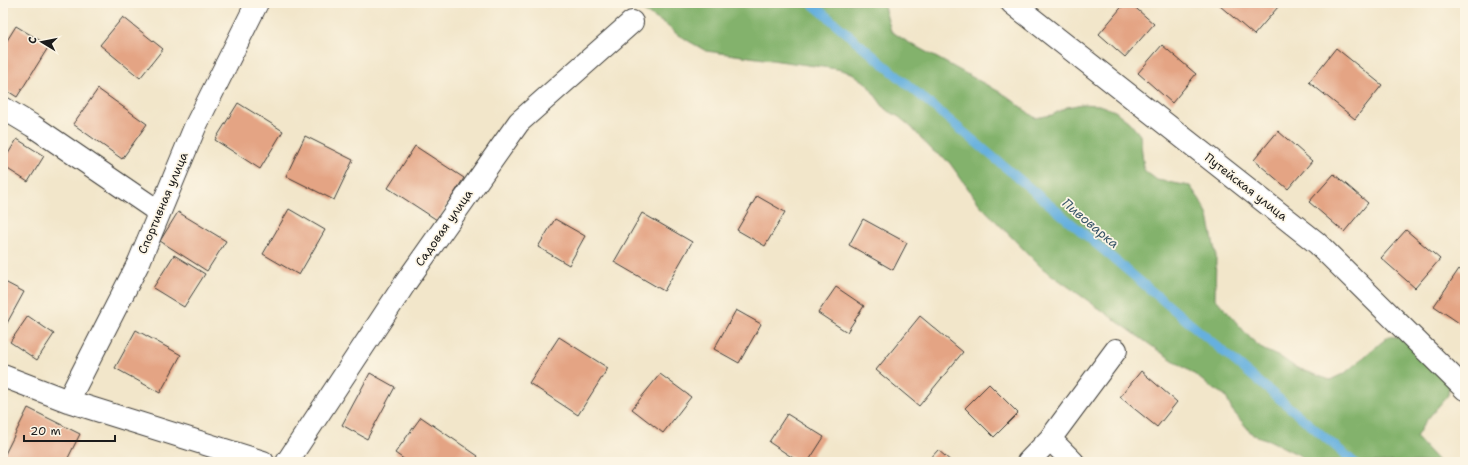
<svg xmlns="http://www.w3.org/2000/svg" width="1468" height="465" viewBox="0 0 1468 465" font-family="'Shantell Sans',sans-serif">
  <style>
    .forest { fill: #83b26c; stroke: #506744 }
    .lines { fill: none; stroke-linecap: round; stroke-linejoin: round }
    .stream { stroke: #66b0de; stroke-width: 9 }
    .building { fill: #e4a484 }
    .minor-casing { stroke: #3c3a36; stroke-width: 24 }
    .minor { stroke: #fff; stroke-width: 22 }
    .labels { text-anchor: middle; stroke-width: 3.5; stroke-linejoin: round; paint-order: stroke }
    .street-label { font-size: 12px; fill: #1c1c1c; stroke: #fcf5e5 }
    .water-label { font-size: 13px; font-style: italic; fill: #3a576a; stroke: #fcf5e5 }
  </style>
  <rect width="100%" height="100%" fill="#fcf5e5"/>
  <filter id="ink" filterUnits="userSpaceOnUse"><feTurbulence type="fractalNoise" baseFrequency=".025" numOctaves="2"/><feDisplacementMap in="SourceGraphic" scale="8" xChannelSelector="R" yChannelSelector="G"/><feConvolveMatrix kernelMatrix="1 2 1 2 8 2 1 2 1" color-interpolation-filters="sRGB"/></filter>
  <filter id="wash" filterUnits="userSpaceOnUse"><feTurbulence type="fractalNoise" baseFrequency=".012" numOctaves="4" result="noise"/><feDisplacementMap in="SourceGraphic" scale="16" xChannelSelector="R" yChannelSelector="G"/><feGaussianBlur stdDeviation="0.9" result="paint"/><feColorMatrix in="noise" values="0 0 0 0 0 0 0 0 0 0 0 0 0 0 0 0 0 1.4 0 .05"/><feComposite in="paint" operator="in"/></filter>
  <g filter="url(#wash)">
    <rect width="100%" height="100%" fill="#f2e6ca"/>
    <path class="forest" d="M630 3H883L891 31 906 41 1007 96 1035 118 1052 115 1067 107 1082 104 1099 105 1115 111 1129 122 1140 135 1144 170 1157 180 1190 186 1200 200 1208 216 1216 256 1215 298 1251 339 1264 350 1282 358 1295 367 1330 380 1345 373 1389 336 1421 341 1450 378 1448 395 1425 422 1416 437 1439 462H1307L1299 455 1269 440 1253 435 1232 410 1225 395 1210 387 1197 376 1156 349 1042 268 980 205 949 162 933 151 911 127 899 117 885 109 866 83 852 73 837 69 706 51 678 35 665 24Z"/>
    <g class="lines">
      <path class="stream" d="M811 3 1354 462"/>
    </g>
    <g id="blocks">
      <path class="building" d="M1125 3H1130L1154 24 1125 57 1099 34Z
        M1222 3H1274L1278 7 1254 35 1220 6Z
        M123 17 163 49 140 78 100 45Z
        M16 26 49 46 17 97 3 88V47Z
        M1162 45 1196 74 1172 103 1138 73Z
        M1336 48 1382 85 1355 119 1309 82Z
        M98 89 147 124 122 159 73 124Z
        M238 103 283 131 260 169 215 140Z
        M1278 131 1312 161 1288 189 1254 160Z
        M305 136 353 160 334 200 286 176Z
        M17 139 44 156 28 182 3 166V162Z
        M415 146 464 178 437 220 388 188Z
        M1334 174 1368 203 1344 232 1309 202Z
        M757 196 785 212 765 246 737 230Z
        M289 209 325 230 299 275 263 254Z
        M178 212 226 241 207 271 160 241Z
        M642 213 692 242 664 291 614 262Z
        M555 219 585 236 569 265 538 247Z
        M863 219 907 243 893 270 849 245Z
        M1406 230 1440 259 1415 288 1381 258Z
        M174 255 205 274 184 307 153 288Z
        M1459 269 1465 274V327L1434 306Z
        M3 281 24 292 6 325 3 323Z
        M836 287 864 306 847 332 818 313Z
        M736 310 761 324 739 363 714 349Z
        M28 316 54 334 37 360 10 342Z
        M920 316 963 352 919 406 876 370Z
        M136 330 181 355 160 393 115 368Z
        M559 337 608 368 578 415 529 383Z
        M1141 371 1177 402 1157 427 1120 397Z
        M370 373 395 387 367 439 342 425Z
        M660 374 691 397 663 433 632 409Z
        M989 384 1018 413 994 437 965 408Z
        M28 408 80 434 66 462H3V458Z
        M787 414 824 437 808 462H799L769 442Z
        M421 417 478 456 474 462H408L395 453Z
        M938 450 952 462H927Z"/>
    </g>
  </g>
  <g filter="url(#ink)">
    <use href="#blocks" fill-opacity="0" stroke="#3c3a36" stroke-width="1"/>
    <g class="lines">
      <g class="minor-casing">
        <path id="minor" d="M1012 3 1317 243 1465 389
          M3 108 33 126 159 212
          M3 376 68 401 263 462
          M68 401 139 262 195 127 257 3
          M1050 439 1073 462
          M287 462 406 282 519 122 632 22
          M1028 462 1050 439 1116 350"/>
      </g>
      <use href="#minor" class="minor"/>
    </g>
  </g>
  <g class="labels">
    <g class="street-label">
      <text transform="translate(1246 187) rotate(38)" y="4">Путейская улица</text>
      <text transform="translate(163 203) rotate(-67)" y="4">Спортивная улица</text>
      <text transform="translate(444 228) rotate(-55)" y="4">Садовая улица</text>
    </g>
    <g class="water-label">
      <text transform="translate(1091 223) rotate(40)" y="5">Пивоварка</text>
    </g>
  </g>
  <rect width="1468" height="465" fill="none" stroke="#fcf5e5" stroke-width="16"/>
  <g transform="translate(42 42) rotate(280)" stroke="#fcf5e5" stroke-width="3" paint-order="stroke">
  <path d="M0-3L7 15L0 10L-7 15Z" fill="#1c1c1c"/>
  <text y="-6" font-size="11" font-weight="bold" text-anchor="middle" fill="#1c1c1c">С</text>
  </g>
  <path d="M24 435v6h91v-6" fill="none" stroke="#1c1c1c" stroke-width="2"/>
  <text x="30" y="435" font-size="12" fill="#1c1c1c" stroke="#fcf5e5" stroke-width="3" paint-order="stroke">20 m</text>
</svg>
